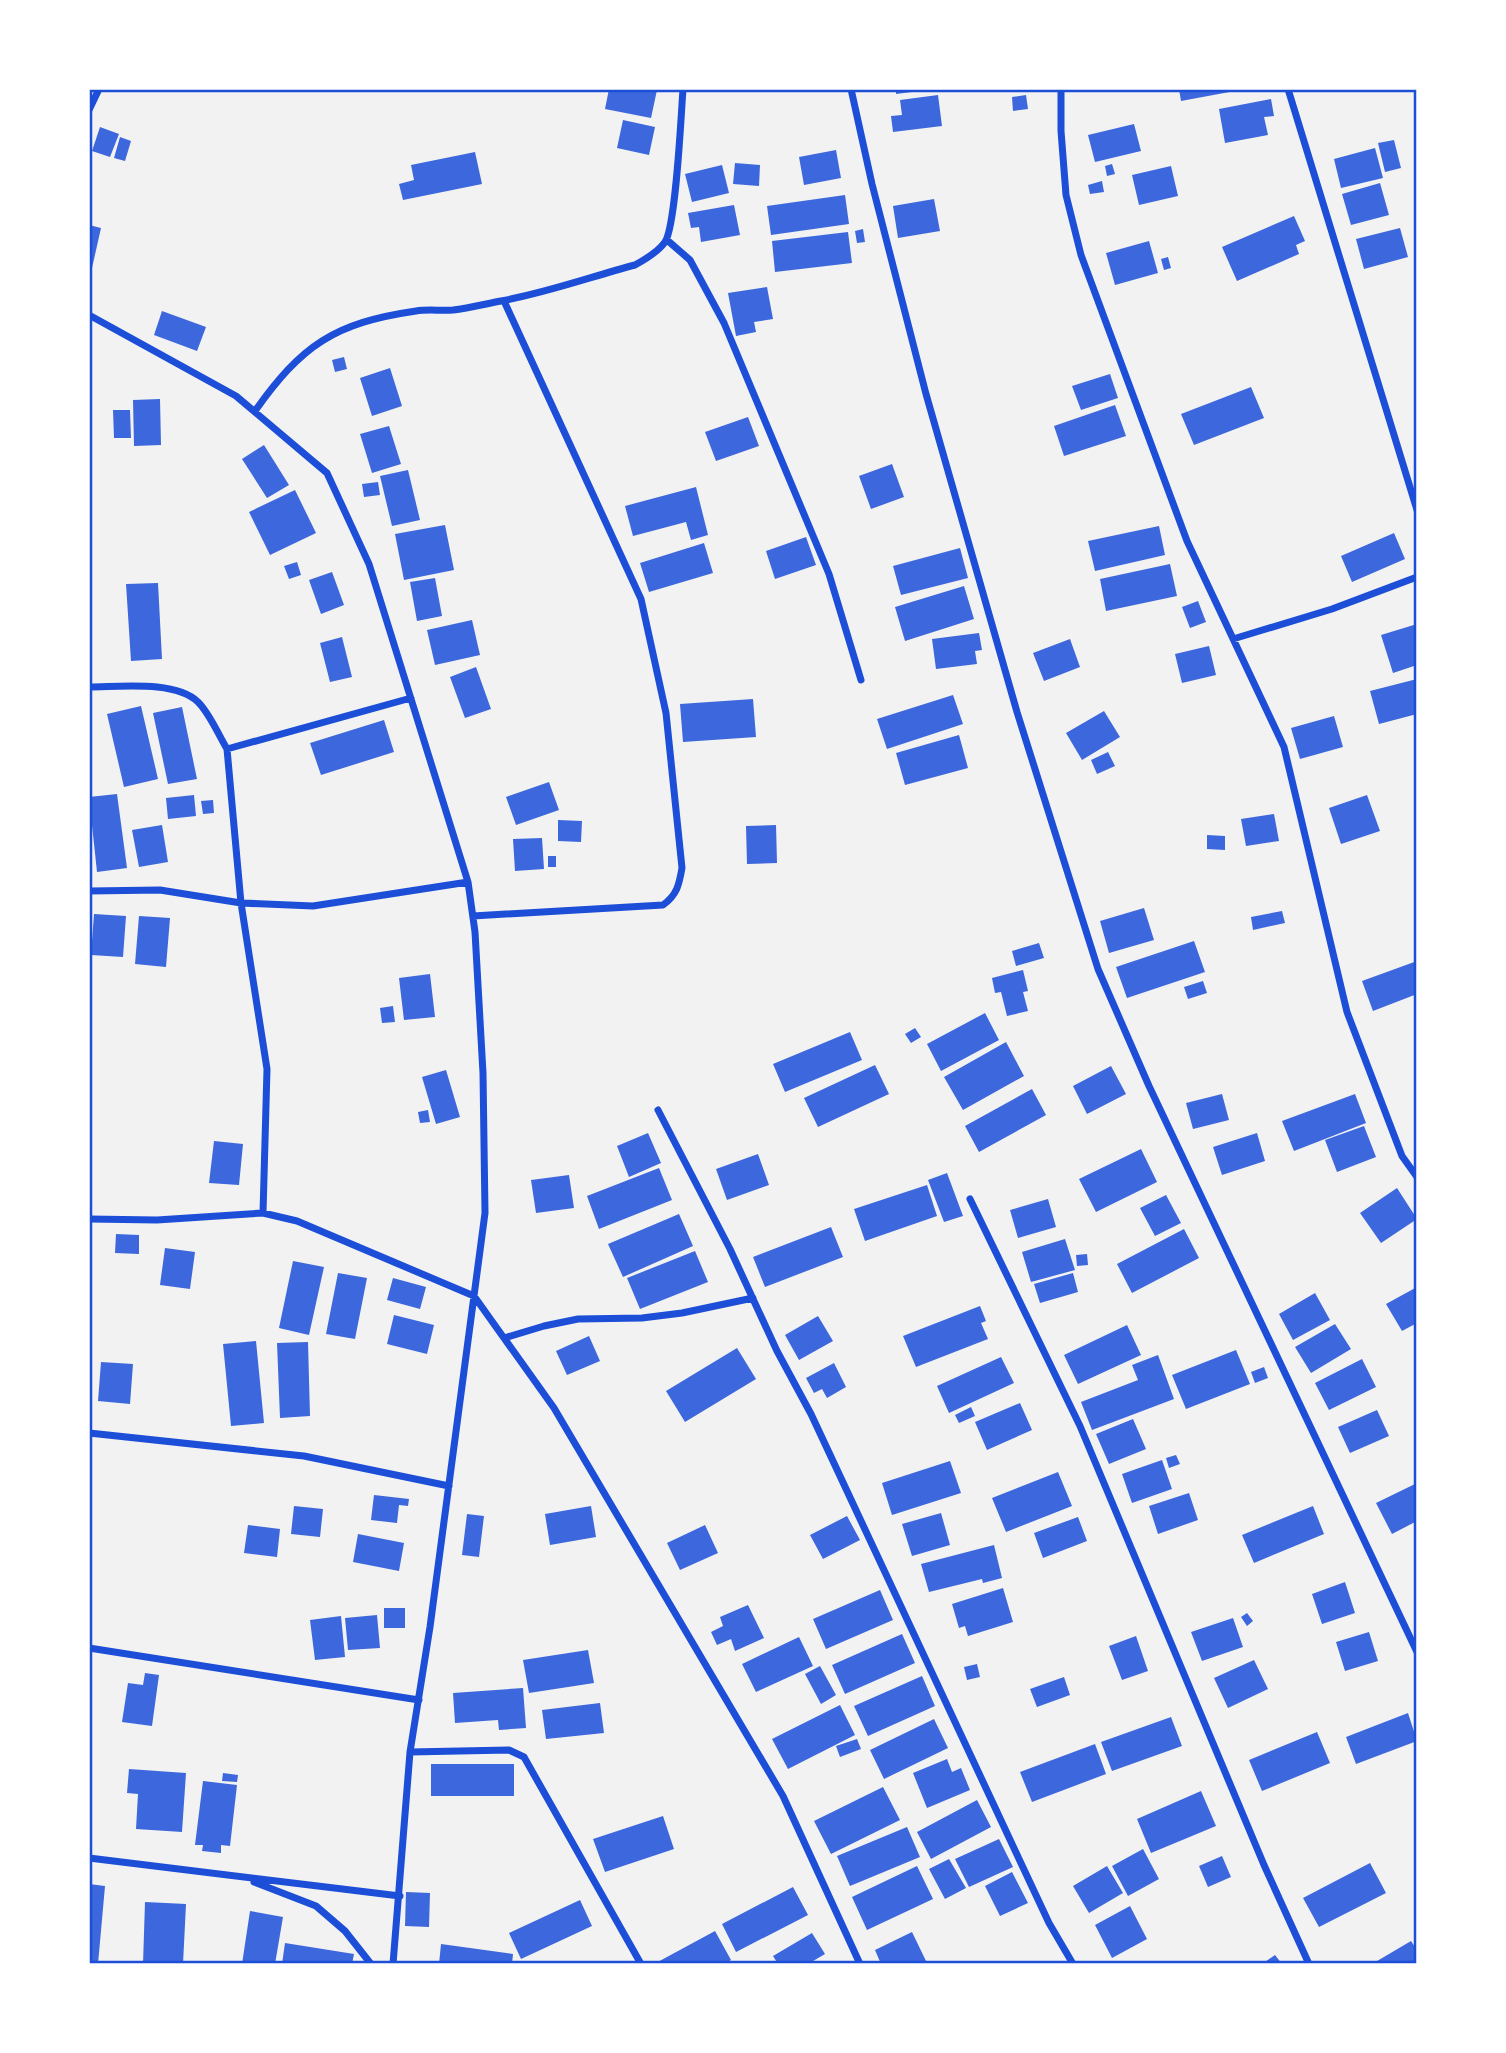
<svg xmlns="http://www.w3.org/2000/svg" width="1506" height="2053" viewBox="0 0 1506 2053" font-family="'Golos Text',sans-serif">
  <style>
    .building { fill: #3d67dc }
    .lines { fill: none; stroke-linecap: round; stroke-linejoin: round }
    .minor { stroke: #1d4ed8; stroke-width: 7 }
    .neatline { fill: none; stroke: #1d4ed8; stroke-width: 2.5 }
  </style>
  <rect width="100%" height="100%" fill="#f2f2f2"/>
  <path class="building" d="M609 89 657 90 651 118 605 109Z
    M896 89H920V91L896 94Z
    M1179 89H1235V91L1181 101Z
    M938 95 942 126 893 132 891 116 902 115 900 100Z
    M1026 95 1028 109 1013 111 1012 97Z
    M1271 99 1274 116 1264 117 1268 135 1225 143 1219 109Z
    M623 120 655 127 649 155 617 148Z
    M1134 124 1141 151 1095 162 1088 135Z
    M100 127 119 134 110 157 92 151Z
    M120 137 131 141 125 161 114 158Z
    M1394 140 1401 168 1385 172 1378 143Z
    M1375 148 1383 178 1341 188 1334 159Z
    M836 150 841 178 804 185 799 157Z
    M475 152 482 184 403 200 399 184 414 180 411 165Z
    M735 163 760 165 759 186 733 184Z
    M1112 164 1115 174 1107 176 1105 166Z
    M722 165 729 193 692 202 685 174Z
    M1171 166 1178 196 1139 205 1132 175Z
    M1102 181 1104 192 1090 194 1088 185Z
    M1380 183 1389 215 1351 225 1342 194Z
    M845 195 849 224 771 235 767 206Z
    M934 199 940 231 898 238 893 206Z
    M734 205 740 235 701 242 699 227 691 228 688 213Z
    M1294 216 1305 241 1296 245 1299 254 1237 281 1222 247Z
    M89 225 101 228 90 277H89Z
    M1400 228 1408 257 1364 269 1356 239Z
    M863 229 865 242 857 243 855 231Z
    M848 232 852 263 775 272 772 241Z
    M1149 241 1158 273 1115 285 1106 253Z
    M1168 257 1171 268 1164 270 1161 259Z
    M767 287 773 319 754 322 756 332 736 336 728 293Z
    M162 311 206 327 197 351 154 335Z
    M344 357 347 369 335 372 332 360Z
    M390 368 402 406 372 416 360 378Z
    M1110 374 1118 398 1081 410 1072 386Z
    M1251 387 1264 418 1194 445 1181 414Z
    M160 399 161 445 134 446 133 400Z
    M1115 405 1126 436 1064 456 1054 426Z
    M113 410H130L131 438H114Z
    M748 417 759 446 716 461 705 432Z
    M389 426 401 464 372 473 360 434Z
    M264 445 289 485 267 498 242 459Z
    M892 464 904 497 871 509 859 476Z
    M408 470 420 520 392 526 380 476Z
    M378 482 380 495 364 497 362 484Z
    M696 487 708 535 691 540 686 522 633 536 625 506Z
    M295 490 316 533 270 555 249 512Z
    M445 525 454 570 404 580 395 534Z
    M1159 526 1165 555 1095 571 1088 541Z
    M1394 533 1405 559 1352 582 1341 556Z
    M806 537 816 565 775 579 766 551Z
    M704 543 713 573 649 592 640 563Z
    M960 548 968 578 901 595 893 566Z
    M297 562 301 575 289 579 284 566Z
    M1170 564 1177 596 1106 611 1100 579Z
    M332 572 344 605 321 614 309 580Z
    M435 578 442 616 417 621 410 582Z
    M158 583 162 659 131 661 126 584Z
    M964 586 974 619 905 641 895 607Z
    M1198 601 1206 622 1190 628 1182 607Z
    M472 620 480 655 435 665 427 630Z
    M1417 624V665L1393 673 1381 635Z
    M979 633 982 650 975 651 977 664 936 669 932 639Z
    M342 637 352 677 330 682 320 643Z
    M1070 639 1080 667 1044 681 1033 653Z
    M1209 646 1216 675 1182 683 1175 654Z
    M476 667 491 709 465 718 450 677Z
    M1417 679V714L1379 724 1370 691Z
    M953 695 963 724 887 749 877 719Z
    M753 699 756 737 683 742 680 704Z
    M141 706 158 779 124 787 107 714Z
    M182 707 197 779 168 784 153 713Z
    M1104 711 1120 737 1082 760 1066 733Z
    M1334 716 1343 747 1300 759 1291 728Z
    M384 720 394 752 321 775 310 743Z
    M959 735 968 768 905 785 896 753Z
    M1108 752 1115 766 1097 774 1091 760Z
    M549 782 559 810 516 825 506 797Z
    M117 794 127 868 97 872 89 797Z
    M194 795 196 816 168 819 166 798Z
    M1367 795 1380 831 1341 844 1329 808Z
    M213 800 214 813 203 814 201 801Z
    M1274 814 1279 841 1246 846 1241 819Z
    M558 820 582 821 581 842 558 841Z
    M162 825 168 862 139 867 132 830Z
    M776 825 777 863 747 864 746 826Z
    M1207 835 1225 836V850L1207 849Z
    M542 838 544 869 515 871 513 839Z
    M548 856H556V867H548Z
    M1144 908 1154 940 1109 953 1100 921Z
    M1282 911 1285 923 1253 930 1251 917Z
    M94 914 126 916 123 957 91 955Z
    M139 916 170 918 166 967 135 964Z
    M1194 941 1205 972 1127 998 1116 967Z
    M1039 943 1044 958 1016 966 1012 951Z
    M1417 961V994L1373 1011 1362 981Z
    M1023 970 1028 991 1023 992 1028 1011 1007 1016 1001 992 995 993 992 978Z
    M430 974 435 1017 404 1020 399 978Z
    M1203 981 1207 993 1188 999 1184 987Z
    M393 1006 395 1022 382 1023 380 1008Z
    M985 1013 999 1040 941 1071 927 1044Z
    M915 1028 921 1037 911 1043 905 1034Z
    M850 1032 862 1060 785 1092 773 1064Z
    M1006 1042 1024 1076 963 1110 944 1077Z
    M875 1065 889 1094 818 1127 804 1098Z
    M1111 1066 1126 1094 1087 1114 1073 1086Z
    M446 1070 460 1117 436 1124 422 1077Z
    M1032 1089 1046 1115 979 1152 965 1126Z
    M1222 1094 1229 1120 1193 1129 1186 1103Z
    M1355 1094 1366 1123 1294 1151 1282 1121Z
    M428 1110 430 1122 420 1123 418 1112Z
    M1364 1126 1376 1157 1337 1172 1325 1140Z
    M648 1133 661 1163 629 1177 617 1146Z
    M1257 1133 1265 1161 1222 1175 1213 1147Z
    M214 1141 243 1144 239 1185 209 1183Z
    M1141 1149 1157 1182 1096 1212 1079 1179Z
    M758 1154 769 1185 727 1200 716 1169Z
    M659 1168 672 1200 599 1229 587 1196Z
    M947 1173 963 1216 944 1222 928 1180Z
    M569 1175 574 1208 536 1213 531 1180Z
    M927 1185 937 1216 865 1241 854 1209Z
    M1397 1188 1417 1219 1381 1243 1360 1213Z
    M1166 1195 1181 1223 1155 1236 1140 1208Z
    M1048 1199 1056 1227 1018 1238 1010 1210Z
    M679 1214 693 1246 623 1277 608 1244Z
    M831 1227 843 1257 765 1287 753 1257Z
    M1184 1229 1199 1258 1132 1293 1117 1264Z
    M116 1234 139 1235V1254L115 1253Z
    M1065 1239 1075 1270 1031 1282 1022 1252Z
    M165 1248 195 1252 190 1289 160 1285Z
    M695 1251 708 1282 640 1309 627 1278Z
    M1087 1254 1088 1265 1077 1266 1076 1255Z
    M293 1261 324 1267 309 1335 279 1328Z
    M338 1273 367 1278 355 1339 326 1334Z
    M1073 1273 1078 1292 1040 1303 1034 1284Z
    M393 1278 426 1287 420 1309 387 1300Z
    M1417 1287V1323L1402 1331 1386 1304Z
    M1315 1293 1330 1320 1293 1340 1279 1314Z
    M980 1306 986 1321 981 1323 988 1339 916 1367 903 1336Z
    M394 1315 434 1325 427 1354 387 1344Z
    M818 1316 833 1341 799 1360 785 1335Z
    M1335 1324 1351 1349 1311 1373 1295 1347Z
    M1127 1325 1141 1355 1078 1384 1064 1355Z
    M589 1336 600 1361 567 1375 556 1351Z
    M256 1341 264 1423 231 1426 223 1344Z
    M308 1342 310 1416 280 1418 277 1343Z
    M737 1348 756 1379 685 1422 666 1391Z
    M1236 1350 1250 1384 1186 1409 1172 1375Z
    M1158 1355 1174 1399 1092 1430 1081 1402 1138 1380 1132 1365Z
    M1001 1357 1014 1383 949 1413 937 1386Z
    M1362 1359 1376 1387 1329 1410 1315 1383Z
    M101 1362 133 1364 130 1404 98 1401Z
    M834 1363 846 1387 827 1398 822 1389 814 1393 806 1378Z
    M1264 1367 1268 1378 1255 1383 1251 1372Z
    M1020 1403 1032 1430 987 1450 975 1422Z
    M971 1407 975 1416 959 1423 955 1415Z
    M1377 1410 1389 1436 1350 1453 1338 1427Z
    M1133 1419 1146 1449 1109 1464 1096 1434Z
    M1176 1455 1180 1464 1169 1468 1166 1458Z
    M1162 1460 1172 1489 1132 1503 1122 1474Z
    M950 1461 961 1493 892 1515 882 1483Z
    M1058 1472 1072 1506 1006 1532 992 1498Z
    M1417 1483V1521L1392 1534 1376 1503Z
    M1189 1493 1198 1520 1158 1534 1149 1506Z
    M374 1495 409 1499 408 1506 399 1505 397 1523 371 1520Z
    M294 1506 323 1509 320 1537 291 1534Z
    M591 1506 596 1537 550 1545 545 1514Z
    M1313 1506 1324 1534 1254 1563 1242 1535Z
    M941 1513 950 1545 912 1556 902 1524Z
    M467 1514 484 1516 479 1557 462 1555Z
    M847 1516 860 1540 823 1559 810 1535Z
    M1078 1517 1087 1541 1043 1558 1034 1533Z
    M248 1525 280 1529 277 1557 244 1553Z
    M705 1525 718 1553 680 1570 667 1543Z
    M358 1534 404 1543 399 1571 353 1562Z
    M994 1545 1002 1578 983 1583 982 1579 929 1592 921 1564Z
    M1345 1582 1355 1613 1322 1624 1312 1594Z
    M1003 1588 1013 1622 968 1636 965 1626 959 1628 952 1604Z
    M880 1590 893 1620 826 1649 813 1619Z
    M748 1605 764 1638 735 1651 731 1639 717 1645 711 1632 723 1626 720 1617Z
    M384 1608H405V1628H384Z
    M1247 1613 1253 1621 1247 1626 1241 1617Z
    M377 1615 380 1648 348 1650 345 1618Z
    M341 1616 345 1657 315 1660 310 1620Z
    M1233 1618 1243 1647 1202 1661 1191 1632Z
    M1369 1632 1378 1661 1345 1671 1336 1642Z
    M902 1634 915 1663 845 1694 832 1665Z
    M1136 1636 1148 1671 1122 1680 1109 1646Z
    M799 1637 813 1666 756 1692 742 1664Z
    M588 1650 594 1683 529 1693 523 1660Z
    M1254 1660 1268 1689 1228 1708 1214 1678Z
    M977 1664 980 1677 967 1680 964 1667Z
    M820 1666 836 1695 821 1704 805 1674Z
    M145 1673 159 1675 152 1726 122 1722 128 1683 143 1685Z
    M922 1676 935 1706 868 1736 854 1706Z
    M1064 1677 1070 1695 1037 1707 1030 1689Z
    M523 1688 526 1728 499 1730 498 1720 455 1723 453 1693Z
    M600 1703 604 1733 546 1739 542 1710Z
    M840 1705 855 1735 788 1769 772 1739Z
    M1408 1713 1417 1741 1356 1764 1346 1737Z
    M1171 1717 1182 1746 1112 1771 1101 1742Z
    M934 1719 948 1748 884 1779 870 1750Z
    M1317 1732 1330 1763 1262 1791 1249 1760Z
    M857 1739 861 1749 840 1757 836 1746Z
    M1095 1744 1106 1774 1032 1802 1020 1772Z
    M947 1759 952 1772 961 1768 970 1790 927 1808 913 1773Z
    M431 1764H514V1796H431Z
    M129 1769 186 1773 182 1832 136 1829 138 1794 127 1793Z
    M223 1773 238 1775 237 1782 222 1781Z
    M203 1781 237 1785 230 1846 221 1845V1853L202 1851 203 1845H195Z
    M883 1787 900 1820 831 1854 814 1821Z
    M1201 1791 1216 1826 1151 1853 1137 1819Z
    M977 1800 991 1827 931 1859 917 1832Z
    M663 1816 674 1849 605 1872 593 1839Z
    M907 1827 920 1857 850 1886 837 1856Z
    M999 1839 1013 1867 969 1887 955 1859Z
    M1143 1849 1159 1879 1128 1896 1112 1866Z
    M1222 1856 1231 1877 1208 1887 1199 1866Z
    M949 1859 966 1888 945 1899 929 1869Z
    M1370 1863 1386 1893 1319 1927 1303 1898Z
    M917 1866 933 1899 867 1930 852 1897Z
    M1107 1866 1123 1893 1089 1913 1073 1886Z
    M1012 1872 1028 1903 1000 1916 985 1886Z
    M89 1884 105 1886 98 1964H89Z
    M793 1887 808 1915 736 1952 722 1924Z
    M406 1892 430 1893 429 1927 405 1926Z
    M580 1900 592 1926 521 1959 509 1933Z
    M145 1902 186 1904 183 1964H143Z
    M1130 1906 1147 1939 1112 1958 1095 1925Z
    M250 1911 283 1917 275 1964H242Z
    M715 1931 731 1960 725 1964H654Z
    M912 1932 926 1961 919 1964H881L875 1950Z
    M812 1933 825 1954 808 1964H778L773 1956Z
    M1411 1941 1417 1950V1964H1372Z
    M285 1943 354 1954 352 1964H282Z
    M441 1944 513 1954 512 1964H439Z
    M1275 1955 1282 1964H1262Z"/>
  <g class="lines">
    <path class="minor" d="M851 89 872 184 926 394 1017 712 1098 969 1149 1086 1417 1652
      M1061 89V131L1066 195 1081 255 1187 541 1284 747 1347 1012 1402 1156 1417 1177
      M1288 89 1417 510
      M89 110 99 89
      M667 240 690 260 724 323 829 574 861 680
      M89 315 236 396 327 473 369 564 468 882 475 932 483 1073 485 1213 430 1627 410 1752 393 1964
      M255 411C302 345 334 323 416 311 428 309 441 311 453 310 469 308 485 304 501 301 546 293 590 277 635 265 646 259 658 252 665 242 676 225 681 116 683 89
      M1233 639 1332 609 1417 577
      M89 687C119 687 175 680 198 702 210 714 218 734 227 749L411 698
      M227 749 241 903 267 1069 263 1213
      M89 891 160 890 241 903 313 906 468 882
      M473 916 663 905C677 895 679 885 682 868L666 713 641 599 504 301
      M658 1110 730 1249 777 1351 811 1414 1049 1923 1073 1964
      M970 1199 1080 1426 1264 1865 1309 1964
      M89 1219 157 1220 263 1213 297 1221 474 1296 554 1408 783 1796 860 1964
      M504 1338 544 1326 578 1319 642 1318 682 1313 753 1298
      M89 1433 304 1456 449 1486
      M89 1648 419 1700
      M410 1752 509 1750 524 1757 641 1964
      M89 1858 400 1896
      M254 1882 316 1906 345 1931 371 1964"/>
  </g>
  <rect width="1506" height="2053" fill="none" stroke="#ffffff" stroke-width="182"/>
  <rect x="91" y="91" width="1324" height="1871" class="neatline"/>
</svg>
